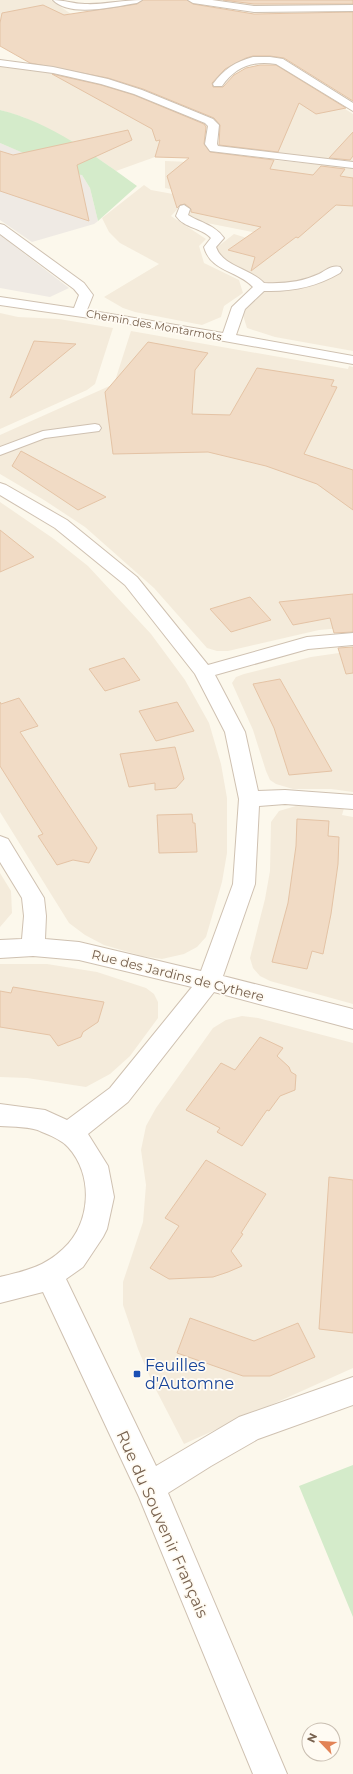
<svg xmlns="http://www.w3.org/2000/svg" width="353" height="1774" viewBox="0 0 353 1774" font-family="Montserrat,sans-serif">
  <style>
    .residential { fill: #f4ebdb }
    .industrial { fill: #efeae4 }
    .green { fill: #d4ebca }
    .building { fill: #f1dbc5; stroke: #e4c3a5 }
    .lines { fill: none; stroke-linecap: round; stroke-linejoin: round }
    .lane-casing { stroke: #cfc1b1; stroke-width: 2 }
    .street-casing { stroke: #cfc1b1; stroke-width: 2 }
    .lane { fill: #fff; fill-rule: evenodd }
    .street { fill: #fff; fill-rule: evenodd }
    .transit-dot { fill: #1a4fb4; stroke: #fffbf3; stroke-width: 1.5 }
    .labels { text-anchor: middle; stroke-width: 3.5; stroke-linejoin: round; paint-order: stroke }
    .far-street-label { font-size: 11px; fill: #78624f; stroke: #fffbf3 }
    .street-label { font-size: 13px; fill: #78624f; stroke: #fffbf3 }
    .near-transit-label { font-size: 16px; fill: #164399; stroke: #fffbf3; text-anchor: start }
    .near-street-label { font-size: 16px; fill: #78624f; stroke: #fffbf3 }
  </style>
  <rect width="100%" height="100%" fill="#fcf8ec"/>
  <path class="residential" d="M0 0H51L71 14 0 24Z
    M206 0H353V6H254Z
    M0 65 7 68 12 67 60 74 104 84 200 121 207 126 201 158 155 157 116 171 83 148 65 138 23 117 0 110Z
    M304 83 353 114V162L224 147 241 123Z
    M224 155 353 168V351L275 337 247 328 241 309 261 295 263 290 220 260 216 248 234 234 250 239 257 233 192 220 188 217 185 209 199 195 165 188V161L217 163Z
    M144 185 151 190 184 196 187 199 171 216 206 239 199 246 204 263 239 280 243 293 224 306 221 317 202 325 135 312 123 308 104 297 159 264 120 243 109 232 102 218Z
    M0 313 18 317 59 319 113 328 95 384 87 390 0 429Z
    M131 331 348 369 349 366 353 367V627L319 630 228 651H217L207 648 154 588 85 527 44 500 0 474V435L114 384Z
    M0 502 54 539 88 566 151 634 185 680 209 723 221 764 227 798V853L222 882 206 937 197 947 184 954 162 959 142 956 104 945 85 935 69 923 0 812Z
    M353 651V792L331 789H293L276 784 270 780 266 771 253 730 232 683 236 677 244 674 311 657Z
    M296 806 344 808 342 815 353 817V1004L270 981 260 976 253 968 250 958 265 899 270 871 271 822 279 811Z
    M0 873 11 891 12 913 0 927Z
    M0 964H47L97 972 146 988 154 994 158 1002V1018L130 1056 110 1074 86 1087 27 1078 0 1077Z
    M242 1016 258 1018 353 1043V1368L184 1444 152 1382 138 1349 123 1305V1282L143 1222 146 1185 141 1150 146 1126 156 1108 213 1028 226 1020Z"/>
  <path class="industrial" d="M0 143 73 174 82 175 90 188 98 221 94 224 32 242 0 220Z
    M0 235 69 288 50 297 0 288Z"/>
  <path class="green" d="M0 110C51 122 95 156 137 186L98 221 90 188 82 175 72 174 0 143Z
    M353 1465V1617L299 1486Z"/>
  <path class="building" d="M143 0H187L193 4 254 14 353 12V101L284 58 270 56H253L246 58 225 69 212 83 213 87H223L234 75 246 68 260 65H276L346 108 316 114 299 103 278 152 219 145 220 125 214 118 143 89 108 78 30 63 0 46V23L2 13 43 5 64 15 137 4Z
    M223 0H353V4H254Z
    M52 74 101 85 134 95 204 124 206 127 204 144 210 152 274 160 270 169 313 175 321 166 345 169 340 176 353 178V206L336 205 298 238 296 237 251 271 255 257 228 250 261 227 191 212V209L185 204 180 205 177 208 167 176 189 158 155 157 160 140 156 141 152 129Z
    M128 130 132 140 77 165 89 221 0 191V151L13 155Z
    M353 132V156L350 160 329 158Z
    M34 341 76 344 10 398Z
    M148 342 208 353 195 370 192 414 230 415 257 368 334 380 331 386 337 387 304 454 353 470V510L317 484 266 466 208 452 113 454 105 392Z
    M21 451 106 497 78 510 12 466Z
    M0 530 34 557 0 572Z
    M353 594V632L334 633 330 618 293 625 279 602Z
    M250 597 271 620 231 632 210 609Z
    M353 647V673L346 674 338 648Z
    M124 658 140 680 105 691 89 669Z
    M280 679 332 771 289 775 274 728 253 684Z
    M19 698 38 726 20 732 97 848 89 863 73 860 57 865 38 836 43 834 0 766V702L1 704Z
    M177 702 194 731 156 741 139 711Z
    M175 747 184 779 176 788 155 790V783L129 787 120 754Z
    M192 814 193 823H195L197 852 159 853 157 815Z
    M297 819 329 821 328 836 339 837 338 864 331 914 323 954 312 951 307 969 272 962 288 903 296 846Z
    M13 987 49 993 104 1002 98 1022 83 1032 81 1037 58 1046 50 1035 0 1027V991L11 993Z
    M260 1037 283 1048 277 1056 289 1067 291 1072 296 1075 295 1090 280 1096 269 1111 267 1110 242 1146 217 1132 220 1128 186 1110 221 1063 235 1070Z
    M206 1160 266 1194 241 1233 243 1234 231 1251 242 1266 228 1272 213 1277 169 1279 150 1268 179 1226 165 1218Z
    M329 1177 353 1180V1333L319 1329Z
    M190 1318 254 1341 298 1323 315 1357 270 1376H243L177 1353Z"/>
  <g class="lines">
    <g class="lane-casing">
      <path id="lane" d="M95 424 99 425 101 428 99 431 45 438 0 455V447L43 431Z"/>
    </g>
    <g class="street-casing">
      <path id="street" d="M53 0C64 0 74 4 85 4 104 5 122 0 142 0L137 3C116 6 70 18 53 0Z
        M188 0H212L254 6 353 5V11L254 12 193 3Z
        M253 57H270L283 59 353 103V111L276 64C253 60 235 67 222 86H214L213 84C224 69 235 62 253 57Z
        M0 60 53 67 108 79 142 90 213 119 219 125 217 144 218 146 353 162V168L210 151 205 144 208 126 205 123 134 94 101 84 53 73 0 66Z
        M184 205 190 209 188 215C201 223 215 225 224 238L216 247C223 267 250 268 264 283 283 284 302 282 319 274 327 270 331 265 340 267L342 270 340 273C316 287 291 292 264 291L245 309 236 335 353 356V364L124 323 0 305V297L74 308 79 295 74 289 0 234V224L4 225 84 283 93 295 87 310 223 333 232 307 253 287C237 270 211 272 204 247L211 238C202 228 184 228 176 216L180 206Z
        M0 483 6 485 67 520 137 577 208 665 307 637 353 633V645L308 649 215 675 245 732 258 791 285 790 353 795V809L285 804 259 806 255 884 223 976 353 1009V1029L214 992 128 1102 88 1134 108 1166 114 1197 107 1229 103 1237 83 1267 66 1279 156 1466 239 1417 353 1377V1405L258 1439 211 1466 168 1493 287 1774H253L139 1497 43 1292 0 1303V1277C25 1271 44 1267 63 1249 91 1224 94 1175 68 1147 63 1141 50 1135 42 1132 31 1126 13 1127 0 1126V1104L45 1110 67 1120 110 1088 192 987 79 960 33 956 0 958V940L22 939 24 916 22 898 0 862V836L8 839 44 898 46 916 45 939 79 942 201 971 233 884 239 799 225 732 195 674 125 585 55 528 0 495Z"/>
    </g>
    <use href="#lane" class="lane"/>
    <use href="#street" class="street"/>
  </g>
  <rect class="transit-dot" x="133" y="1370" width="8" height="8" rx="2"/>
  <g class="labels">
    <g class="far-street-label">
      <text transform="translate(154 325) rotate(10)" y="4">Chemin des Montarmots</text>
    </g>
    <g class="street-label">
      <text transform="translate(178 975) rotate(14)" y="5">Rue des Jardins de Cythere</text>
    </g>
    <g class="near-transit-label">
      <text x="145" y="1371">Feuilles<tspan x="145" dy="18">d'Automne</tspan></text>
    </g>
    <g class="near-street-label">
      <text transform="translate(163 1524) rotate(66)" y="6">Rue du Souvenir Français</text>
    </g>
  </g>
  <g transform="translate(321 1742) rotate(295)"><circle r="19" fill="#fffbf3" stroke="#c9beb1"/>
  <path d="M0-3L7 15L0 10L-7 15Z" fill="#e28356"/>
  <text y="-6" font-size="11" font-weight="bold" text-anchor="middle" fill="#78624f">N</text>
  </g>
</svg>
